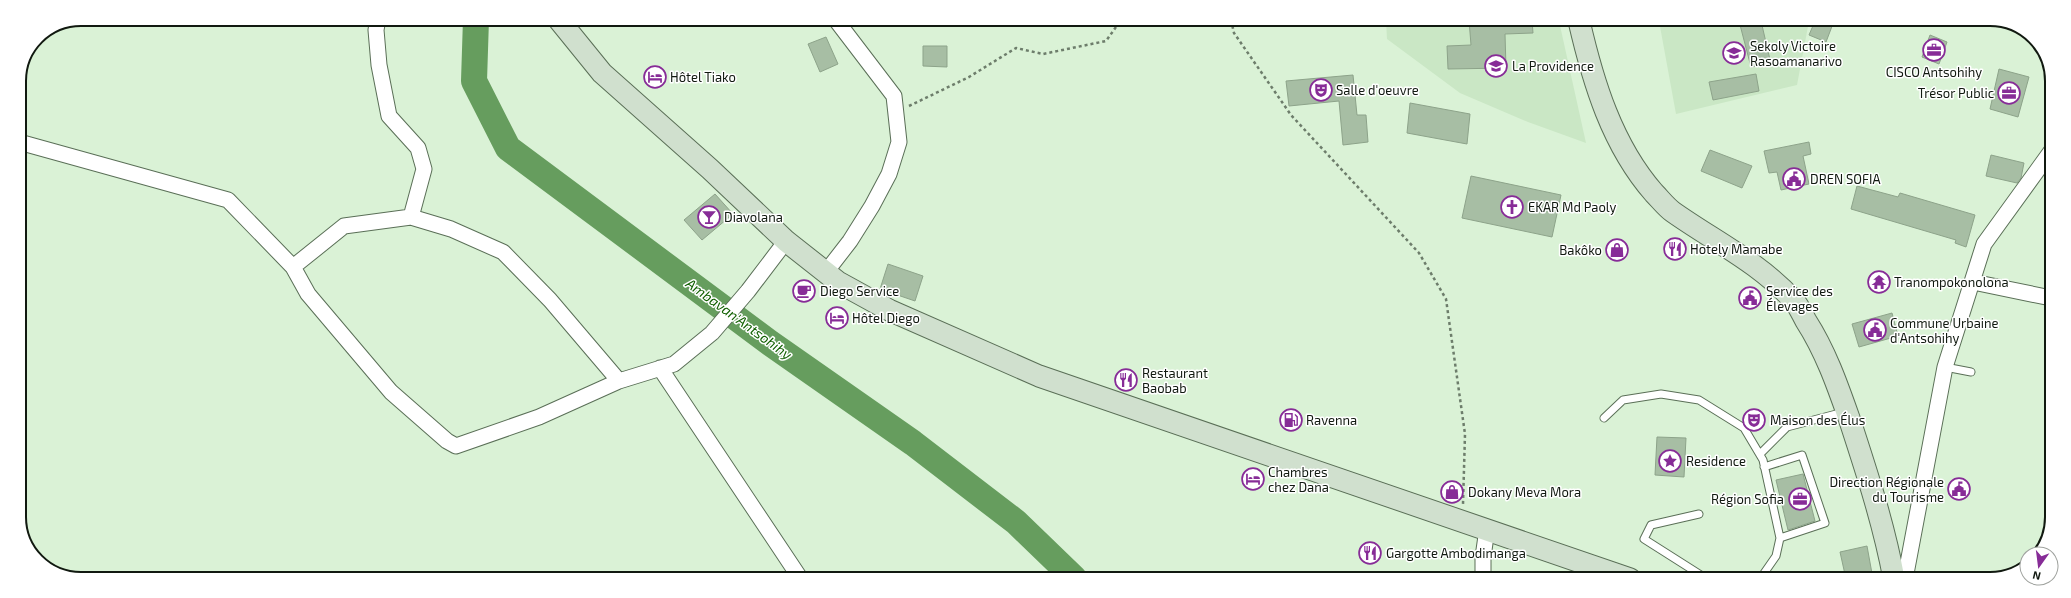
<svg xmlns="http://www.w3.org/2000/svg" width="2071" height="598" viewBox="0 0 2071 598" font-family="'Exo 2',sans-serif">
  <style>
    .built { fill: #cae7c5 }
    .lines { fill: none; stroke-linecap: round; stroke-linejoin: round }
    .river { stroke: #669d5e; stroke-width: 26 }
    .building { fill: #a7bea4; stroke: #8da38a }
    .lane-casing { stroke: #5a6f57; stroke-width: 9 }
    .street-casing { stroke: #5a6f57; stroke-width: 17 }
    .secondary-casing { stroke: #5a6f57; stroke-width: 23 }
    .path { stroke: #6d7d6b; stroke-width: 2.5; stroke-dasharray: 3 3; stroke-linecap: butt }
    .lane { stroke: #fff; stroke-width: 7 }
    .street { stroke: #fff; stroke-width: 15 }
    .secondary { stroke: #d0e0ce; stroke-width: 21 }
    .labels { text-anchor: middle; stroke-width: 3; stroke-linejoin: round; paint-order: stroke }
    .poi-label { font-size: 13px; fill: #111910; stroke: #fff; text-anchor: start }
    .water-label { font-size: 14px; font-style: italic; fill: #126103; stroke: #fff }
    .rim { fill: none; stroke: #111910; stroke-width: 2 }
  </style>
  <rect width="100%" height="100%" fill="#daf2d6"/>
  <path class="built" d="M1386 20 1559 21 1586 143 1528 122 1460 93 1387 39Z
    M1659 21H1809L1797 85 1676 114Z"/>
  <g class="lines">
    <path class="river" d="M476 19 474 81 508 148 770 343 913 443 1016 522 1074 578"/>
  </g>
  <path class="building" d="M1469 20 1532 21 1533 33 1505 34 1506 68 1448 69 1447 46 1471 45Z
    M1739 21H1761L1771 64 1751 67Z
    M1815 21H1834L1826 42 1809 35Z
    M1930 35 1947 42 1939 64 1922 57Z
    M826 37 838 64 820 72 808 44Z
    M923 46H947V67L923 66Z
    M1999 69 2029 77 2018 117 1990 109Z
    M1756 74 1759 91 1713 100 1709 82Z
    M1353 75 1357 115H1366L1368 142 1343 145 1339 101 1289 106 1286 81Z
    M1410 103 1470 114 1467 144 1407 133Z
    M1809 142 1811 154 1803 156 1809 184 1781 190 1777 172 1769 173 1764 151Z
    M1710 150 1752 166 1742 188 1701 171Z
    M1991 155 2024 163 2021 178 2017 183 1986 176Z
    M1471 176 1561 195 1552 237 1462 218Z
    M1857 186 1898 197 1900 193 1975 215 1966 247 1955 243 1956 240 1851 209Z
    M715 194 733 214 702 240 684 220Z
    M888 264 923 276 915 301 880 289Z
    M1892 313 1898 336 1859 347 1852 324Z
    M1657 437 1686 438 1684 477 1655 475Z
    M1803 474 1815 521 1788 530 1776 480Z
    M1867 546 1873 579H1846L1840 552Z"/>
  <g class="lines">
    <g class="lane-casing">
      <path id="lane" d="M1945 367 1971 372
        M1604 418 1623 400 1661 394 1699 400 1744 428 1763 460 1780 538 1776 556 1760 579
        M1760 454 1787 427 1844 412
        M1764 467 1802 455 1825 523 1780 538
        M1699 514 1651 525 1644 539 1707 579"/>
    </g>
    <g class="street-casing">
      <path id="street" d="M378 19 376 30 379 65 389 116 418 148 424 169 411 217
        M19 142 228 200 293 267 344 226 411 217 451 229 503 252 550 300 619 381
        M293 267 308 294 391 392 447 441 456 446 539 417 619 381 674 364 712 333 748 291 786 241
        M826 272 850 241 872 206 889 174 899 142 894 96 836 20
        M1973 282 2051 298
        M660 368 800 578
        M1483 578V557L1487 529
        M1905 579 1945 367 1984 244 2052 150"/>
    </g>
    <g class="secondary-casing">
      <path id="secondary" d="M559 20 602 73 710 169 786 241 838 282 889 310 1039 376 1630 579
        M1579 21C1593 82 1612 145 1654 193 1660 199 1666 207 1673 212 1714 241 1760 263 1794 301 1799 306 1802 314 1806 321 1826 352 1838 387 1850 421 1867 473 1884 525 1894 579"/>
    </g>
    <path class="path" d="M1231 20 1234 33 1291 115 1419 253 1446 299 1465 434 1463 504
      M909 106 969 77 1016 48 1043 54 1106 41 1121 20"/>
    <use href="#lane" class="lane"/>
    <use href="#street" class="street"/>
    <use href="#secondary" class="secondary"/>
  </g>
  <defs>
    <g id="office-ring" transform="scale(1.15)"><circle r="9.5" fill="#fff" stroke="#872c97" stroke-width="1.5"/><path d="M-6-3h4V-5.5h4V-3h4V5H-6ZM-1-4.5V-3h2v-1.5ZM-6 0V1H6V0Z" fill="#872c97"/></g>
    <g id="school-ring" transform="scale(1.15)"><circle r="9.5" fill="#fff" stroke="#872c97" stroke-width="1.5"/><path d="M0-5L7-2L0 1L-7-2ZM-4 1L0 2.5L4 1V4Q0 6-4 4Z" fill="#872c97"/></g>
    <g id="hotel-ring" transform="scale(1.15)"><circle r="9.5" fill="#fff" stroke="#872c97" stroke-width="1.5"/><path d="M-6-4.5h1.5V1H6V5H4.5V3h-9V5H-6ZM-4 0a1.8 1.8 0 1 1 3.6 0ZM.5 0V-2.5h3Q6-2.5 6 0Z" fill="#872c97"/></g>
    <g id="theatre-ring" transform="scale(1.15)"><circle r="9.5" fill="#fff" stroke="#872c97" stroke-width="1.5"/><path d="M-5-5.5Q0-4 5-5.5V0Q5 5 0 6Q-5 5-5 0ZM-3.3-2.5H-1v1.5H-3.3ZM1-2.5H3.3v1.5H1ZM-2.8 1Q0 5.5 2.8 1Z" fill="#872c97"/></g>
    <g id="civic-ring" transform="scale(1.15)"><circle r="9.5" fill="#fff" stroke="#872c97" stroke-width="1.5"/><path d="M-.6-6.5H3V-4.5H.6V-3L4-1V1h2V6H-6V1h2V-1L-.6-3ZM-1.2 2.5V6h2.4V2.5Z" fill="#872c97"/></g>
    <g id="church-ring" transform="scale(1.15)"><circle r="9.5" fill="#fff" stroke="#872c97" stroke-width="1.5"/><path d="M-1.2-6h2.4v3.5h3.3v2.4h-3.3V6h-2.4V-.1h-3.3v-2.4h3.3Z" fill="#872c97"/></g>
    <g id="bar-ring" transform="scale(1.15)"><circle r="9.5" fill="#fff" stroke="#872c97" stroke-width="1.5"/><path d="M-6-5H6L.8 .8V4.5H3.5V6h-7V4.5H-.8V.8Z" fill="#872c97"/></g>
    <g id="restaurant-ring" transform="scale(1.15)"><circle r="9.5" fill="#fff" stroke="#872c97" stroke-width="1.5"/><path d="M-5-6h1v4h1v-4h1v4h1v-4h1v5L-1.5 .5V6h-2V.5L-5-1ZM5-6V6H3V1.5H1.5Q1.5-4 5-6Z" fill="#872c97"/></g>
    <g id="shop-ring" transform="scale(1.15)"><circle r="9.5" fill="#fff" stroke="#872c97" stroke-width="1.5"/><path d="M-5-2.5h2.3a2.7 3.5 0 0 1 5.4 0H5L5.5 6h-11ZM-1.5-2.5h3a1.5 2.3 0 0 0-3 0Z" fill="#872c97"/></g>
    <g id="temple-ring" transform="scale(1.15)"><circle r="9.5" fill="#fff" stroke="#872c97" stroke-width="1.5"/><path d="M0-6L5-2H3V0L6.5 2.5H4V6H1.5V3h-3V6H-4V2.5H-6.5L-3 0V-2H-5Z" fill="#872c97"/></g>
    <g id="cafe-ring" transform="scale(1.15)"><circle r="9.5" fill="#fff" stroke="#872c97" stroke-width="1.5"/><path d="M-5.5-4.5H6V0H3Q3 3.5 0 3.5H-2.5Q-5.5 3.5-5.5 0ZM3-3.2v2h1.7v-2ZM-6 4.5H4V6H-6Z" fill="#872c97"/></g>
    <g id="fuel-ring" transform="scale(1.15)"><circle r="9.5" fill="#fff" stroke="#872c97" stroke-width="1.5"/><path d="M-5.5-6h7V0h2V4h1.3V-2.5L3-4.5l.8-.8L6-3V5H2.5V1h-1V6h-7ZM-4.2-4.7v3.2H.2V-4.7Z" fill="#872c97"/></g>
    <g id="sight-ring" transform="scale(1.15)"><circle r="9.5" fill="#fff" stroke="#872c97" stroke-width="1.5"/><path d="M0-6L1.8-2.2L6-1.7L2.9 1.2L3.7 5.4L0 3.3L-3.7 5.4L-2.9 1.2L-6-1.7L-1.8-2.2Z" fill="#872c97"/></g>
  </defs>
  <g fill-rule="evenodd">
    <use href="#office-ring" x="1934" y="50"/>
    <use href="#school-ring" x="1734" y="53"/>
    <use href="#school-ring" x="1496" y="66"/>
    <use href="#hotel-ring" x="655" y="77"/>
    <use href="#theatre-ring" x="1321" y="90"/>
    <use href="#office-ring" x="2009" y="93"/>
    <use href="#civic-ring" x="1794" y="179"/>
    <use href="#church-ring" x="1512" y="207"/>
    <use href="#bar-ring" x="709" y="217"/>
    <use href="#restaurant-ring" x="1675" y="249"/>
    <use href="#shop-ring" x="1617" y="250"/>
    <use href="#temple-ring" x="1879" y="282"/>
    <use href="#cafe-ring" x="804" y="291"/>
    <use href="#civic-ring" x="1750" y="298"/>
    <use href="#hotel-ring" x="837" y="318"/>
    <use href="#civic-ring" x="1875" y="330"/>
    <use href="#restaurant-ring" x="1126" y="380"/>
    <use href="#fuel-ring" x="1291" y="420"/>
    <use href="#theatre-ring" x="1754" y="420"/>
    <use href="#sight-ring" x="1670" y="461"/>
    <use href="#hotel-ring" x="1253" y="479"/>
    <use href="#civic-ring" x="1959" y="489"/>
    <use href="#shop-ring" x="1452" y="492"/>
    <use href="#office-ring" x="1800" y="499"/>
    <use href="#restaurant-ring" x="1370" y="553"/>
  </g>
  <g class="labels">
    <g class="poi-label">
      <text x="1750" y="51">Sekoly Victoire<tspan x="1750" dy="15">Rasoamanarivo</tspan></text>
      <text x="1512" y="71">La Providence</text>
      <text x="1934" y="77" text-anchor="middle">CISCO Antsohihy</text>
      <text x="670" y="82">Hôtel Tiako</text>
      <text x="1336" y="95">Salle d'oeuvre</text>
      <text x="1994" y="98" text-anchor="end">Trésor Public</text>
      <text x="1810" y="184">DREN SOFIA</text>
      <text x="1528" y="212">EKAR Md Paoly</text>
      <text x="724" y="222">Diavolana</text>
      <text x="1690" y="254">Hotely Mamabe</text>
      <text x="1602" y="255" text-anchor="end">Bakôko</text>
      <text x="1894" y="287">Tranompokonolona</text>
      <text x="820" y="296">Diego Service</text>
      <text x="1766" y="296">Service des<tspan x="1766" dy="15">Élevages</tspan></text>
      <text x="852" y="323">Hôtel Diego</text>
      <text x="1890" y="328">Commune Urbaine<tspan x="1890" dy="15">d'Antsohihy</tspan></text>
      <text x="1142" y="378">Restaurant<tspan x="1142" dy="15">Baobab</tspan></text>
      <text x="1306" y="425">Ravenna</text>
      <text x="1770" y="425">Maison des Élus</text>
      <text x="1686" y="466">Residence</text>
      <text x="1268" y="477">Chambres<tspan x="1268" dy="15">chez Dana</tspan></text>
      <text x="1944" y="487" text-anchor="end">Direction Régionale<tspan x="1944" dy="15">du Tourisme</tspan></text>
      <text x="1468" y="497">Dokany Meva Mora</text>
      <text x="1784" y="504" text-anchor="end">Région Sofia</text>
      <text x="1386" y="558">Gargotte Ambodimanga</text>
    </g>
    <g class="water-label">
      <text transform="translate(739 319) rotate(36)" y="5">Ambavan'Antsohihy</text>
    </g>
  </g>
  <path d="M0 0H2071V598H0ZM81 26H1990A55 55 0 0 1 2045 81V517A55 55 0 0 1 1990 572H81A55 55 0 0 1 26 517V81A55 55 0 0 1 81 26Z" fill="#fff" fill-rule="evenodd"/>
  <path class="rim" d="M81 26H1990A55 55 0 0 1 2045 81V517A55 55 0 0 1 1990 572H81A55 55 0 0 1 26 517V81A55 55 0 0 1 81 26Z"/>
  <g transform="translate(2039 566) rotate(194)"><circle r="19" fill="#ffffff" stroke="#a0a39f"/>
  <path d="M0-3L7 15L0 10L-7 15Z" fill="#872c97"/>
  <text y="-6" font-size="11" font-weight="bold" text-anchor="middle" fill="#111910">N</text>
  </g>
</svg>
